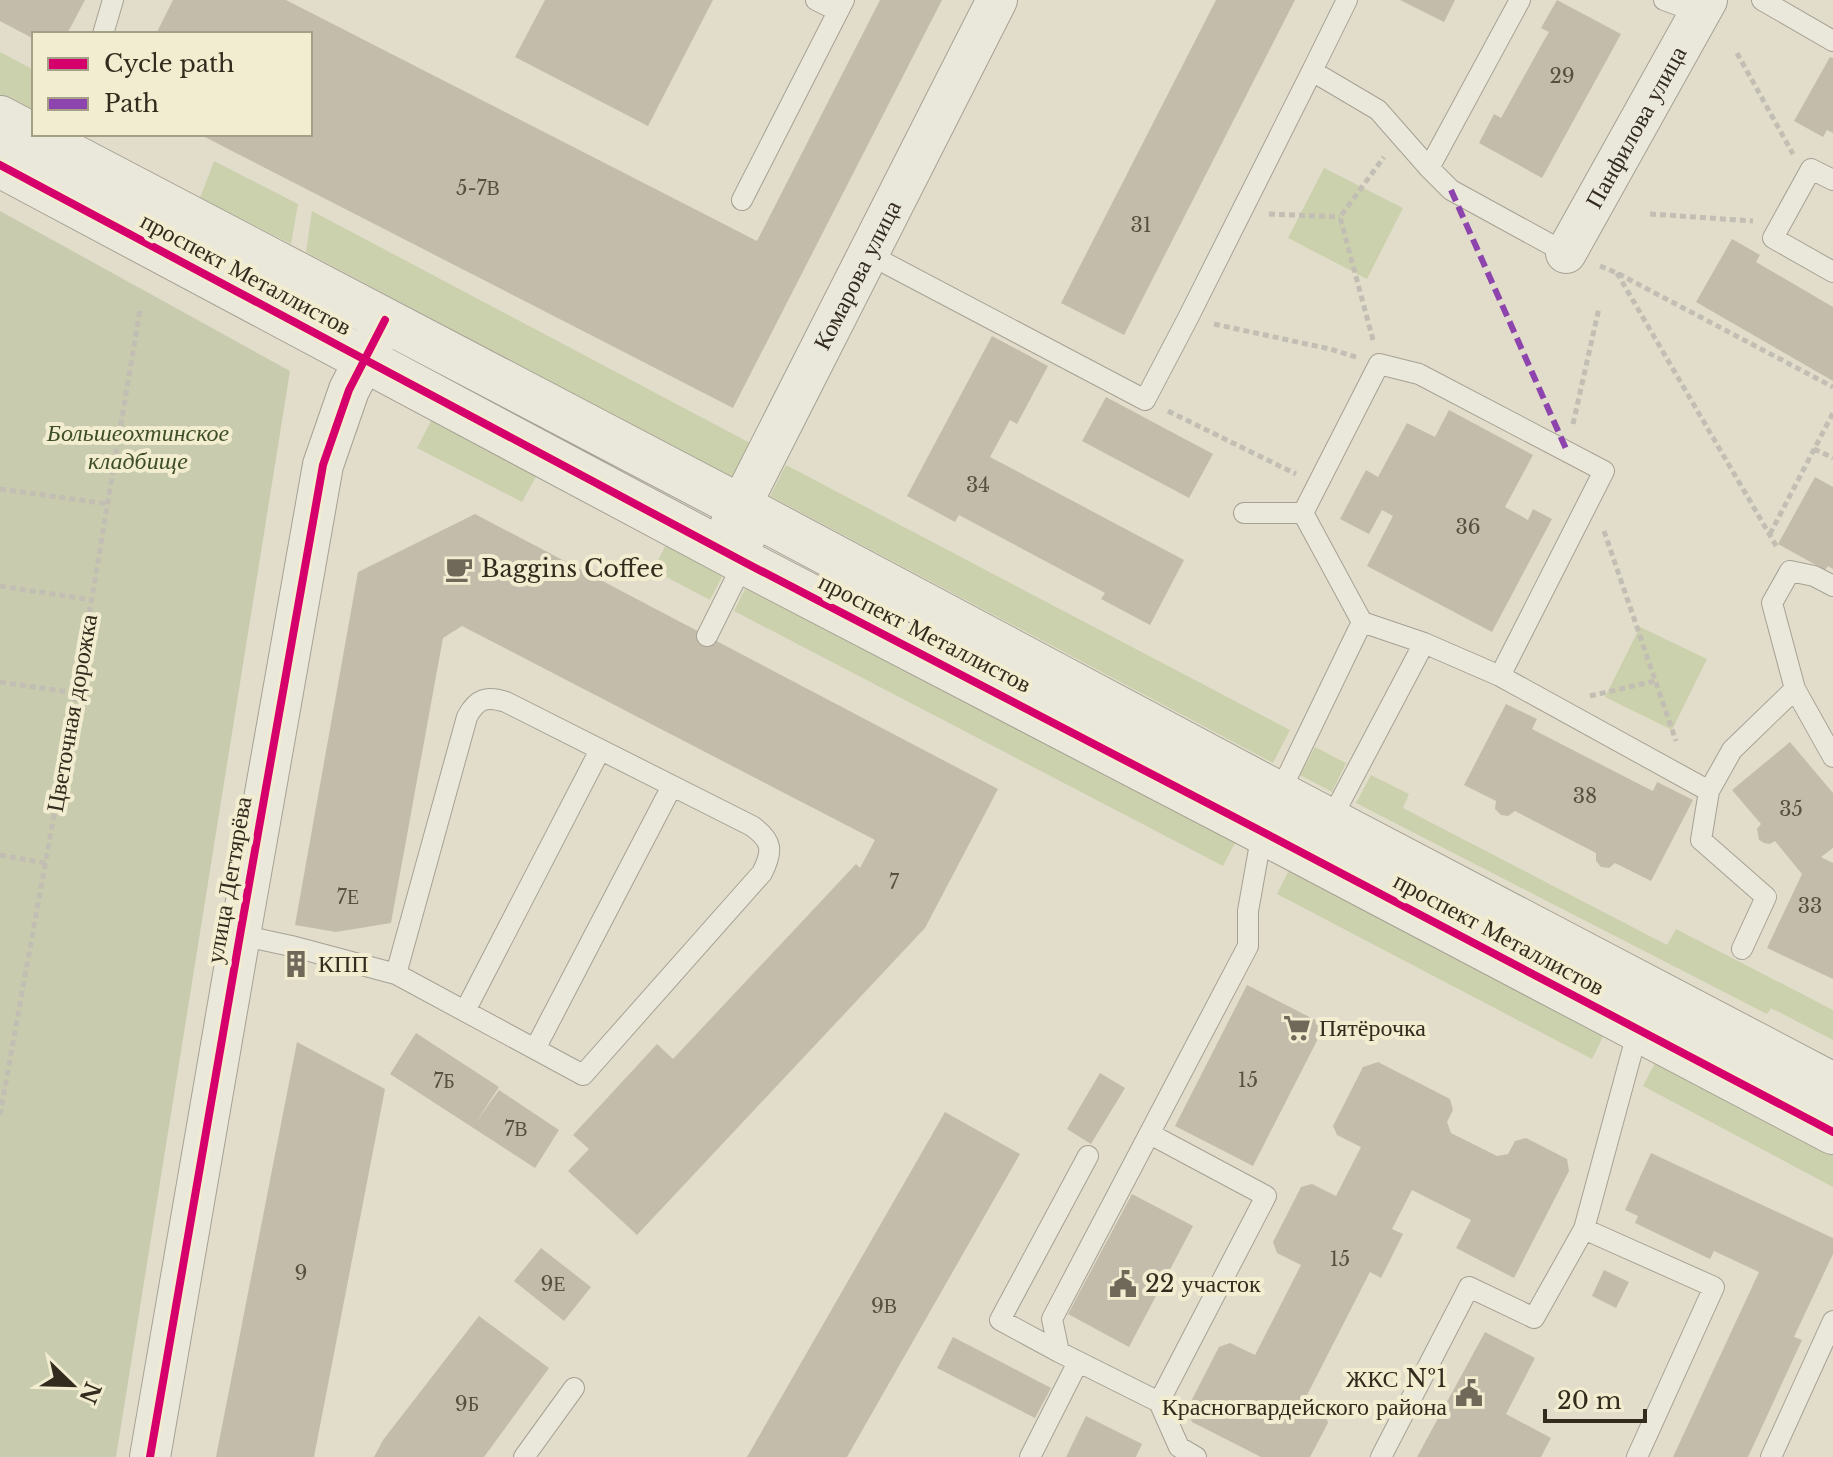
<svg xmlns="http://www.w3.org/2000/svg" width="1833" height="1457" viewBox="0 0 1833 1457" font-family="'Libre Baskerville',serif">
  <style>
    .green { fill: #ccd1ad }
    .cemetery { fill: #c8cbad }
    .building { fill: #c4bcab }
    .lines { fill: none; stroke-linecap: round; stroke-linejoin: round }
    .service-casing { stroke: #a6a194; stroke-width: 22 }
    .minor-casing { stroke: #a6a194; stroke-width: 42 }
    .tertiary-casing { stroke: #a6a194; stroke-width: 46 }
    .path { stroke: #c2beb3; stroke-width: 5; stroke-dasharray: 6 4; stroke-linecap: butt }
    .service { stroke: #eae7db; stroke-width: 20 }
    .minor { stroke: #eae7db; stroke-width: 40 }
    .tertiary { stroke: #eae7db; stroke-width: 44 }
    .quiet { stroke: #8e44ad; stroke-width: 6; stroke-dasharray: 12 6; stroke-linecap: butt }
    .cycleway-casing { stroke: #f2edd0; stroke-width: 13 }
    .cycleway { stroke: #d6006c; stroke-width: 8 }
    .labels { text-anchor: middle; stroke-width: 8; stroke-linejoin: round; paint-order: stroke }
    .number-label { font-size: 20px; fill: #574f40 }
    .street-label { font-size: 24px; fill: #332b1d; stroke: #f2edd0 }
    .park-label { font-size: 24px; font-style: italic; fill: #3e4e25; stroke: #f2edd0 }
    .poi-label { font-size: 24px; fill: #332b1d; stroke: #f2edd0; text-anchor: start }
  </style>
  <rect width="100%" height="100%" fill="#e1ddca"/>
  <path class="green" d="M0 52 34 70V117L0 100Z
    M214 161 298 204 291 244 200 198Z
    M1324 168 1403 208 1367 279 1288 238Z
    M312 211 750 443 732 478 306 252Z
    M432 419 538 473 522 502 417 448Z
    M786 465 1290 730 1273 763 770 496Z
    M670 537 727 567 710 600 653 570Z
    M750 579 1237 839 1223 866 734 611Z
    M1640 627 1707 659 1672 730 1605 697Z
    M1315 747 1346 763 1332 792 1300 775Z
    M1371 775 1409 794 1403 808 1667 945 1676 929 1833 1010V1040L1771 1008 1767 1014 1356 803Z
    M1291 866 1606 1031 1592 1059 1277 894Z
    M1657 1059 1833 1151V1187L1643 1086Z"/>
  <path class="cemetery" d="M0 211 290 371 116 1457H0Z"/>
  <path class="building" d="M0 0H85L67 34H34V39L0 21Z
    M173 0H286L757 241 880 0H942L733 408 199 134H310V34H156Z
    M545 0H713L648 126 515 57Z
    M1216 0H1295L1124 335 1061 303Z
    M1400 0H1455L1444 22Z
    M1557 0 1621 34 1542 178 1479 143 1494 114 1501 118 1543 42 1549 32 1541 28Z
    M1830 57 1833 58V133L1827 130 1823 137 1794 121Z
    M1732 239 1760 255 1756 262 1833 307V381L1696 302Z
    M992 336 1048 366 1017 424 1010 420 990 457 1184 560 1150 625 1101 599 1105 593 959 515 955 522 907 496Z
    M1106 397 1213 454 1189 498 1082 441Z
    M1449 410 1533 455 1505 507 1528 520 1533 509 1552 519 1492 632 1367 566 1393 516 1382 510 1369 534 1340 519 1366 470 1378 477 1407 423 1435 437Z
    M1815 477 1833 487V569L1828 566 1825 570 1778 544Z
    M475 514 998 789 925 928 637 1235 568 1171 589 1149 573 1135 657 1044 673 1059 856 864 860 868 875 840 462 626 443 638 391 923 336 932 295 925 358 572Z
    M1506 704 1537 719 1532 729 1639 784 1653 791 1657 782 1693 800 1651 881 1615 863 1609 868 1601 867 1596 861V853L1515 811 1508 816 1501 815 1495 809 1496 801 1464 785Z
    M1790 742 1833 793V848L1821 857 1833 863V979L1767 948 1802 874 1775 841 1770 844 1764 843 1759 840 1757 829 1761 824 1732 790Z
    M290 954 306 957 303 975 287 972Z
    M1247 985 1325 1025 1253 1166 1175 1126Z
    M416 1033 499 1087 476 1122 499 1090 559 1130 535 1168 390 1074Z
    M297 1042 385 1089 314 1457H216Z
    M1378 1062 1450 1099 1453 1110 1447 1122 1451 1133 1497 1156 1508 1154 1515 1141 1526 1138 1567 1159 1569 1171 1514 1278 1456 1248 1471 1220 1412 1190 1392 1229 1403 1234 1381 1278 1370 1272 1305 1399 1324 1409 1328 1423 1310 1457H1261L1192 1422 1187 1409 1219 1347 1230 1343 1255 1355 1301 1265 1277 1253 1273 1242 1301 1187 1312 1184 1336 1196 1361 1147 1337 1135 1333 1126 1363 1067Z
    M1100 1073 1125 1088 1091 1144 1067 1129Z
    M945 1112 1020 1154 847 1457H747Z
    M1651 1153 1833 1238V1254L1794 1337 1802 1340 1748 1457H1673L1759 1272 1714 1251 1710 1259 1635 1223 1638 1216 1625 1210Z
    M1132 1194 1193 1226 1129 1347 1068 1314Z
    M541 1248 591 1287 564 1321 514 1281Z
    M1604 1270 1629 1282 1616 1308 1592 1296Z
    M479 1316 549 1368 484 1457H374L383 1440Z
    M1485 1332 1535 1358 1506 1414 1551 1438 1541 1457H1417Z
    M953 1337 1051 1388 1035 1418 937 1368Z
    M1086 1416 1142 1444 1136 1457H1066Z"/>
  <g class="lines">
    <g class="service-casing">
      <path id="service" d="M816 0 838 11
        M1664 0 1700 13
        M1762 0 1833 41
        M103 34 113 0
        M1312 71 1347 0
        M1429 168 1520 0
        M1833 180 1811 169 1773 238 1833 272
        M742 200 844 0
        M868 254 1145 400 1188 318 1312 71 1378 110 1429 168 1451 190 1566 253
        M1244 513H1303
        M707 636 765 520
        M1424 643 1362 622 1303 513 1379 364 1419 374 1604 471 1500 676
        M1795 689 1833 757
        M1277 798 1362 622
        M1330 821 1424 643 1500 676 1709 791
        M240 935 291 946 396 974 467 717C477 698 487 696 506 702L752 826C773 841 773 851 762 873L583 1075 396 974
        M1742 949 1766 897 1701 840 1709 791 1732 750 1795 689 1772 603 1790 571 1814 576 1833 586
        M465 1011 600 750
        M535 1049 672 786
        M1150 1134 1266 1196 1159 1402 1059 1352 1052 1319 1248 946V911L1263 827
        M1059 1352 1000 1320 1088 1156
        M1159 1402 1179 1447 1196 1457
        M524 1457 574 1388
        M1030 1457 1078 1362
        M1381 1457 1469 1287 1534 1318 1584 1229
        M1637 1457 1714 1287 1584 1229 1633 1048 1643 1028
        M1771 1457 1833 1321"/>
    </g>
    <g class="minor-casing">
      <g id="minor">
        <path id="s1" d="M1566 253 1707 0"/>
        <path id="s2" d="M719 548 997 0"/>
        <path d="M150 1457 240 935 323 465 349 390 379 332"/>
      </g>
    </g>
    <g class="tertiary-casing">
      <path id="tertiary" d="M0 118 739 506 1279 794 1833 1085
        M0 165 744 562 1261 831 1833 1132"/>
    </g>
    <path class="path" d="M1737 53 1793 154
      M1269 214 1340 217
      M1650 214 1753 221
      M1600 266 1617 273 1833 387
      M1617 273 1778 549
      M1214 324 1330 349 1356 357
      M1373 340 1340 217 1384 157
      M1168 411 1296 474
      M1573 424 1599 308
      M1814 449 1833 458
      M0 489 108 504
      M1604 531 1676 741
      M1770 534 1833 413
      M0 586 92 600
      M0 682 76 693
      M1590 696 1655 681
      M0 855 46 863
      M0 1115 76 693 140 310"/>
    <use href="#service" class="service"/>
    <use href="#minor" class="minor"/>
    <use href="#tertiary" class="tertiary"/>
    <path class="quiet" d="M1451 190 1567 451"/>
    <g class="cycleway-casing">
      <path id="cycleway" d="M0 165 744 562 1261 831 1833 1132
        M150 1457 240 935 323 465 349 390 385 320"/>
    </g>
    <use href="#cycleway" class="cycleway"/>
  </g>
  <defs>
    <g id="cafe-bare" transform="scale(2.16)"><path d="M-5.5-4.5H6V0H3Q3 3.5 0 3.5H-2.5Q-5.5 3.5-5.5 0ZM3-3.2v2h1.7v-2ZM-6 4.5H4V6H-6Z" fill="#70695a" stroke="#f2edd0" stroke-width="2.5" paint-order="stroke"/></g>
    <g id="building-bare" transform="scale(2.16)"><path d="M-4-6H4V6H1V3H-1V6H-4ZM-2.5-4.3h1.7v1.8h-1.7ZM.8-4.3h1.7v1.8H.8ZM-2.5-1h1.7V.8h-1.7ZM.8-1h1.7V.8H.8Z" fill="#70695a" stroke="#f2edd0" stroke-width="2.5" paint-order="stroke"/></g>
    <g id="supermarket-bare" transform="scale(2.16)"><path d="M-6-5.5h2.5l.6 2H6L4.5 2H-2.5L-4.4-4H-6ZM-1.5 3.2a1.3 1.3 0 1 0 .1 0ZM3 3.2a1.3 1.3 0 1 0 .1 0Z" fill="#70695a" stroke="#f2edd0" stroke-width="2.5" paint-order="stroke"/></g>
    <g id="civic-bare" transform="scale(2.16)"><path d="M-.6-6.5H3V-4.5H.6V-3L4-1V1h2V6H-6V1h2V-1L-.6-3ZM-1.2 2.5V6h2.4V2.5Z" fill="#70695a" stroke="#f2edd0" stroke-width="2.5" paint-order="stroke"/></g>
  </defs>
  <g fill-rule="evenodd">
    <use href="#cafe-bare" x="459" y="569"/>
    <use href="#building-bare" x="296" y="964"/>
    <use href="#supermarket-bare" x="1297" y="1028"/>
    <use href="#civic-bare" x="1123" y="1284"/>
    <use href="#civic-bare" x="1469" y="1393"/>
  </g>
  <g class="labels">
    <g class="number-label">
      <text x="1562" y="83">29</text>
      <text x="478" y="195">5-7В</text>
      <text x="1141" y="232">31</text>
      <text x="978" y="492">34</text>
      <text x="1468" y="534">36</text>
      <text x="1585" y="803">38</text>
      <text x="1791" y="816">35</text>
      <text x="894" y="889">7</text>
      <text x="348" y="904">7Е</text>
      <text x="1810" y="913">33</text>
      <text x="1248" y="1087">15</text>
      <text x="444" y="1088">7Б</text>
      <text x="516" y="1136">7В</text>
      <text x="1340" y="1266">15</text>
      <text x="301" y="1280">9</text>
      <text x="553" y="1291">9Е</text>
      <text x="884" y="1313">9В</text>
      <text x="467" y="1411">9Б</text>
    </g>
    <g class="street-label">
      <text dy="8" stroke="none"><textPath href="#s1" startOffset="144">Панфилова улица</textPath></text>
      <text transform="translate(246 274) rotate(28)" y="8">проспект Металлистов</text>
      <text dy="8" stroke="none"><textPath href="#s2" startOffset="306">Комарова улица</textPath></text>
      <text transform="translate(925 633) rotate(27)" y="8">проспект Металлистов</text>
      <text transform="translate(72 713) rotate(-80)" y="8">Цветочная дорожка</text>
      <text transform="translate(229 880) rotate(-80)" y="8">улица Дегтярёва</text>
      <text transform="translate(1499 934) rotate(28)" y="8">проспект Металлистов</text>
    </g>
    <g class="park-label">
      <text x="138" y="441">Большеохтинское<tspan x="138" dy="28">кладбище</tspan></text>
    </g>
    <g class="poi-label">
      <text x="481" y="577">Baggins Coffee</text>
      <text x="318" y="972">КПП</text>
      <text x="1319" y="1036">Пятёрочка</text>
      <text x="1145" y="1292">22 участок</text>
      <text x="1447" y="1387" text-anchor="end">ЖКС №1<tspan x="1447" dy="28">Красногвардейского района</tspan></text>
    </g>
  </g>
  <rect x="32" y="32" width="280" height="104" fill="#f2edd0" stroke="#a69f88" stroke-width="2"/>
  <rect x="48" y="58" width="40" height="12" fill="#d6006c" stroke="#a69f88" stroke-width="2"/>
  <text x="104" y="72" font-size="24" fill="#332b1d">Cycle path</text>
  <rect x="48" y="98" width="40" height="12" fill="#8e44ad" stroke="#a69f88" stroke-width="2"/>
  <text x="104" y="112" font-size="24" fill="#332b1d">Path</text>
  <g transform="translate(72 1385) rotate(113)" stroke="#f2edd0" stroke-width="6" paint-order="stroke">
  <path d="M0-6L14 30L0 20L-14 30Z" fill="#332b1d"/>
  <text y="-12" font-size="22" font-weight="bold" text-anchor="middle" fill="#332b1d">N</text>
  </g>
  <path d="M1545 1409v12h100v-12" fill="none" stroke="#332b1d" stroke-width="4"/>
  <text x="1557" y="1409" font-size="24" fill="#332b1d" stroke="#f2edd0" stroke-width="6" paint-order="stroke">20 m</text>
</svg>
